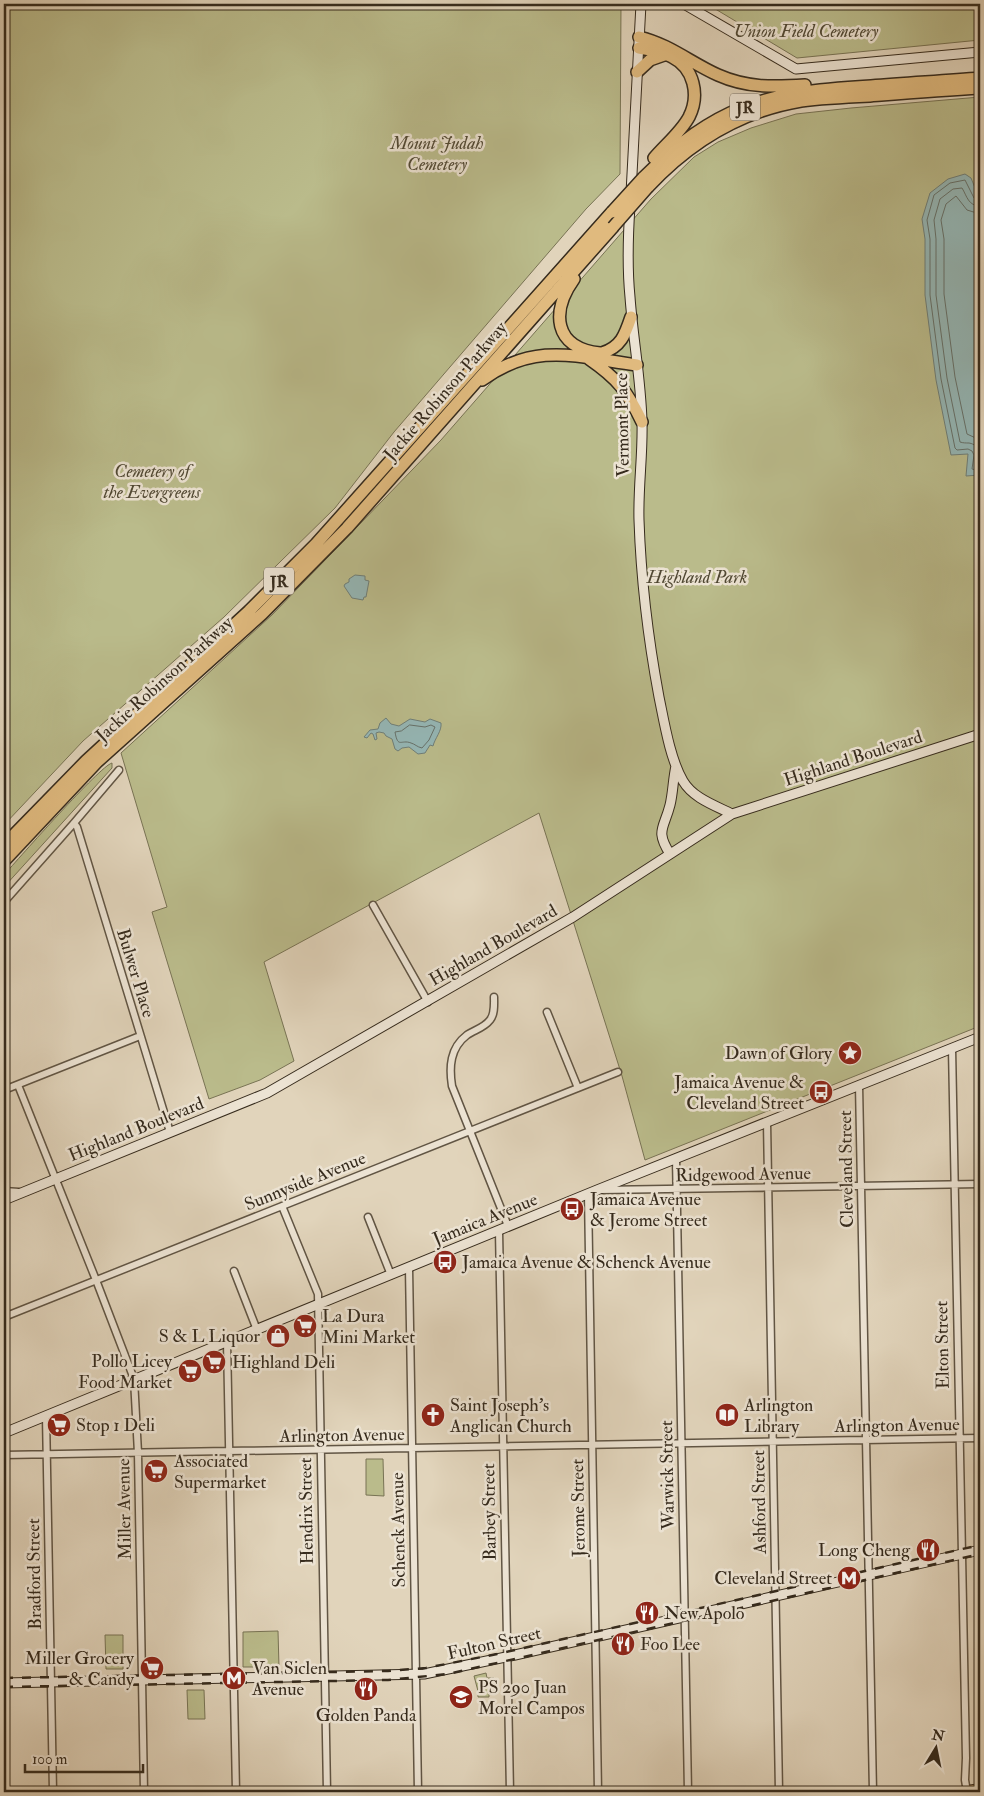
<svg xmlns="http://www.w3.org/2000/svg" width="984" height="1796" viewBox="0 0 984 1796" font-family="'IM FELL Double Pica',serif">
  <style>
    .green { fill: #babb8b; stroke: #787354 }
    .water { fill: #95b7b6; stroke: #6f7f79 }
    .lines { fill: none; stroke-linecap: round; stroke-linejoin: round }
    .shore { stroke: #66716a; stroke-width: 1 }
    .street-casing { stroke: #615544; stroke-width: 9 }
    .secondary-casing { stroke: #362b1d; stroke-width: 11 }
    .primary-casing { stroke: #362b1d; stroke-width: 12 }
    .highway-casing { stroke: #362b1d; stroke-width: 14 }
    .street { stroke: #ece3d3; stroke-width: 6 }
    .secondary { stroke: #ece3d3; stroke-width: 9 }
    .primary { stroke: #e0ba7e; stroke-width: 10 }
    .highway { stroke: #e0ba7e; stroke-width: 11 }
    .rail { stroke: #362b1d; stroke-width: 2.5; stroke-dasharray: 9 9; stroke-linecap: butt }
    .highway-bridge-casing { stroke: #362b1d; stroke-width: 14; stroke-linecap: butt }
    .highway-bridge { stroke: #e0ba7e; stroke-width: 11 }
    .labels { text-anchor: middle; stroke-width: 5; stroke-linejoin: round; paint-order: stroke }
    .shield { fill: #ece3d3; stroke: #6d6254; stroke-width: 1 }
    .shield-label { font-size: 16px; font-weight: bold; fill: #362b1d }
    .park-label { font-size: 18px; font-style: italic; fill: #504833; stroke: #ece3d3 }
    .street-label { font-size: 18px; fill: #362b1d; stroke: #ece3d3 }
    .poi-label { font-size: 18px; fill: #362b1d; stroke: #ece3d3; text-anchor: start }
  </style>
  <rect width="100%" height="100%" fill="#e1d4bb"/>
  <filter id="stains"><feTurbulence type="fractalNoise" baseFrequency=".004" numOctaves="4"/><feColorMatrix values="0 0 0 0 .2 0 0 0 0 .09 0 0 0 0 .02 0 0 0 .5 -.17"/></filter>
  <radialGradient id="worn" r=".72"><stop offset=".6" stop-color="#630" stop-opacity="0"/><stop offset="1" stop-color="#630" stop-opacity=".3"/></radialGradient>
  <path class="green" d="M4 4H621L620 174 586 209 394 432 335 508 224 617 83 741 4 825Z
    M707 4H980V40L797 58Z
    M980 97V1026L645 1160 622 1076 539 813 264 962 294 1061 260 1080 209 1099 152 912 167 907 121 753 272 615 441 440 651 199 694 157 718 142 751 128 796 114 851 108Z
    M112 763V768L4 887V875C19 858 100 766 112 763Z
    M366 1459H383L384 1496 366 1495Z
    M278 1631 279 1667H243V1632Z
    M105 1635H123V1669H106Z
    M486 1673 487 1678H494V1690L489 1692V1697H478V1691L474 1676Z
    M187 1690H204L205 1719H188Z"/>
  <path class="water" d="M965 174 971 178 980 200V475L966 476 968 454 951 455 936 380 925 295V239L922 219 930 193 948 179Z
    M355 575 365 576V580L369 581 366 597H364L363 600 352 598 344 586 345 584 349 582V579Z
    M386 718 391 724 399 726 410 719 425 722 430 719 441 723C442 731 435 738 433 746L430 745 425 753 418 754 409 747 402 748 398 751 395 749 392 739 386 736 384 733 379 732 376 733 377 739 375 740 373 734 371 733 367 738 364 737 370 730 378 729 380 723Z"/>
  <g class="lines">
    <path class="shore" d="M980 200 974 198 965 180 950 183 934 195 927 220 930 239V295L941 379 955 448 957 450 968 449 972 451 974 455 972 469 980 471
      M980 206C968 206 967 196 962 188L953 189 940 199 934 220 936 239V295L947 378 960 442C963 443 966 443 969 443 981 445 978 456 980 464
      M980 214 967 210 956 196 946 204 941 220 944 239V294L955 377 967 434 980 440
      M410 725 425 727 431 725 435 727 429 740 422 748C417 747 415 744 411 743 401 739 398 749 395 732L401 731Z"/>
    <g class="street-casing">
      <path id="street" d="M74 823 77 827 170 1132
        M4 902 74 823 119 770
        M373 905 428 1002
        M494 997C494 1004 495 1014 490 1020 484 1028 474 1030 467 1035 450 1048 449 1067 452 1086L508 1226
        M547 1012 578 1088
        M952 1048 966 1758 965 1780 967 1792
        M18 1085 96 1280 134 1379 138 1453 144 1792
        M859 1085 873 1792
        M4 1090 140 1036
        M767 1122 779 1792
        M676 1158 688 1792
        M601 1190 980 1184
        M4 1191 19 1192
        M588 1194 598 1792
        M282 1206 318 1294 327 1792
        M368 1217 391 1275
        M499 1231 510 1792
        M409 1268 418 1792
        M234 1271 257 1330
        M4 1317 618 1072
        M227 1342 236 1792
        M46 1416 53 1792
        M4 1455 980 1438"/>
    </g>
    <g class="secondary-casing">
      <path id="secondary" d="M684 4 796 69 980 52
        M631 193 641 4
        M630 206C628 236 627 267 630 297 633 339 641 380 642 422 643 454 638 487 639 520 641 580 648 638 659 697 664 721 670 759 683 781 693 798 714 805 732 814
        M670 854C655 830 664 829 670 805 673 793 673 779 676 766
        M4 1200 267 1093 573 917 732 814 980 734
        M4 1433 597 1190 980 1037
        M4 1683 424 1674 515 1655 980 1550"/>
    </g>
    <g class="primary-casing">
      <path id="primary" d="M962 1792 980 1789"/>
    </g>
    <g class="highway-casing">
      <path id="highway" d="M639 37C669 44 691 63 718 75 747 88 774 87 805 85
        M639 48C650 50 662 51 672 57 694 68 700 95 689 117 681 132 665 145 654 158
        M637 72 650 60 667 54
        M643 178C669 152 696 129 730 113 775 92 822 89 871 86 907 83 944 81 980 78
        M648 187C689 143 741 111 801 101 824 98 847 97 870 96 907 93 943 90 980 88
        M574 279C551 311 553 348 600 353
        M602 353C621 347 625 335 631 317
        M589 359C618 379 627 391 642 422
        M482 380C536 341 577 357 637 365
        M4 845 86 761 249 611 316 544 612 212
        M4 861 97 762 262 614 347 528 613 227"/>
    </g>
    <use href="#street" class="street"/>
    <use href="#secondary" class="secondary"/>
    <use href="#primary" class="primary"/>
    <use href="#highway" class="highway"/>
    <path class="rail" d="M4 1678 388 1671 426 1668 497 1654 980 1545
      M4 1687 388 1680 448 1674 980 1554"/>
    <g class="highway-bridge-casing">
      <path id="highway-bridge" d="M612 212 643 178
        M613 227 648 187"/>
    </g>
    <use href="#highway-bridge" class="highway-bridge"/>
  </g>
  <defs>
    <g id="sight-disc" transform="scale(1.25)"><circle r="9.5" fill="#8f2418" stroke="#ece3d3"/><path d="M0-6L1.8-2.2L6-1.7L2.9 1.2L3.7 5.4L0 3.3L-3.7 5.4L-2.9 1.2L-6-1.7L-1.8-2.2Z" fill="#fff"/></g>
    <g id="bus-disc" transform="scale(1.25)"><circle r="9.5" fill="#8f2418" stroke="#ece3d3"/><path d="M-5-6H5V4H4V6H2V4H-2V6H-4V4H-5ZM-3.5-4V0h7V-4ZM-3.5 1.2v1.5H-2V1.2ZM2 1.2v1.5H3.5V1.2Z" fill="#fff"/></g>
    <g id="supermarket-disc" transform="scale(1.25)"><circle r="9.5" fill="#8f2418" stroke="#ece3d3"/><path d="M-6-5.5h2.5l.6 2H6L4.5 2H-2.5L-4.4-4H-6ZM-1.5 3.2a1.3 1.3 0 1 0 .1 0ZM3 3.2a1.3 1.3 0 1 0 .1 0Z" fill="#fff"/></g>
    <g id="shop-disc" transform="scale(1.25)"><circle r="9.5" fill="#8f2418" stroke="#ece3d3"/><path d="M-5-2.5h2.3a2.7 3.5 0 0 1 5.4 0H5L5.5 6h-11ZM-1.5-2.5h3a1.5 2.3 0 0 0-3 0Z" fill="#fff"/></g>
    <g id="church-disc" transform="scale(1.25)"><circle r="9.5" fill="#8f2418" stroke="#ece3d3"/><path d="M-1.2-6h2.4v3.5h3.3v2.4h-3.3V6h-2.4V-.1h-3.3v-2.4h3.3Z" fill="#fff"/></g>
    <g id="library-disc" transform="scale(1.25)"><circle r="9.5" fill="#8f2418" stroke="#ece3d3"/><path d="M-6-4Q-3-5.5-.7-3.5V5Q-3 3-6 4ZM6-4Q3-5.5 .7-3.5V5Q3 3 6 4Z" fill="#fff"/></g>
    <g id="restaurant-disc" transform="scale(1.25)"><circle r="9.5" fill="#8f2418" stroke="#ece3d3"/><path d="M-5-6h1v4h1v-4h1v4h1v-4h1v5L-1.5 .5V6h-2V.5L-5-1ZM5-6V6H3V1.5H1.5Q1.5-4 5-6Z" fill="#fff"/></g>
    <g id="metro-disc" transform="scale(1.25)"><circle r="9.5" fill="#8f2418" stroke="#ece3d3"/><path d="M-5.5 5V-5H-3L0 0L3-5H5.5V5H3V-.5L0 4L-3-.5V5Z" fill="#fff"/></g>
    <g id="school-disc" transform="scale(1.25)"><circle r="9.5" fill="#8f2418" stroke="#ece3d3"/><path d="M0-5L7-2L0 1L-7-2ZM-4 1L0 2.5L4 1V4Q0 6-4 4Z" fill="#fff"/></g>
  </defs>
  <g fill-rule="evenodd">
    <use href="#sight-disc" x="850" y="1053"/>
    <use href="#bus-disc" x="821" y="1092"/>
    <use href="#bus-disc" x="572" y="1209"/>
    <use href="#bus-disc" x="445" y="1262"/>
    <use href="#supermarket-disc" x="305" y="1326"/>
    <use href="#shop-disc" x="278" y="1336"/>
    <use href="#supermarket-disc" x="214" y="1362"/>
    <use href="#supermarket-disc" x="190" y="1371"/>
    <use href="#church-disc" x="433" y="1415"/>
    <use href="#library-disc" x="727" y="1415"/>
    <use href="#supermarket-disc" x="59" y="1425"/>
    <use href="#supermarket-disc" x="156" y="1471"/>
    <use href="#restaurant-disc" x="928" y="1550"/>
    <use href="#metro-disc" x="849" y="1578"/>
    <use href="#restaurant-disc" x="647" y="1613"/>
    <use href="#restaurant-disc" x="623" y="1644"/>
    <use href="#supermarket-disc" x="152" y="1668"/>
    <use href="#metro-disc" x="234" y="1678"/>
    <use href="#restaurant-disc" x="366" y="1689"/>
    <use href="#school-disc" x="461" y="1697"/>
  </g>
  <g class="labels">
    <g class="shield">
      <rect x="730" y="93.5" width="30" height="27" rx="4"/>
      <rect x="264" y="567.5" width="30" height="27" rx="4"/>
    </g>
    <g class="shield-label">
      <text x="745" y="113">JR</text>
      <text x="279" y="587">JR</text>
    </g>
    <g class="park-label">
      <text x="806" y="37">Union Field Cemetery</text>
      <text x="437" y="149">Mount Judah<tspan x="437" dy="21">Cemetery</tspan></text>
      <text x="152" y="477">Cemetery of<tspan x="152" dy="21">the Evergreens</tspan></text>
      <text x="697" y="583">Highland Park</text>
    </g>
    <g class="street-label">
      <text transform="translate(445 391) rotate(-49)" y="6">Jackie Robinson Parkway</text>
      <text transform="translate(622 425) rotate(-91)" y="6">Vermont Place</text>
      <text transform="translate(164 679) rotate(-42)" y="6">Jackie Robinson Parkway</text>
      <text transform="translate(853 758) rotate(-18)" y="6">Highland Boulevard</text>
      <text transform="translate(493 945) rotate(-30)" y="6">Highland Boulevard</text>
      <text transform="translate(136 973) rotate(73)" y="6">Bulwer Place</text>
      <text transform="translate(136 1129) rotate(-22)" y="6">Highland Boulevard</text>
      <text transform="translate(846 1169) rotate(-91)" y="6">Cleveland Street</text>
      <text transform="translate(743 1174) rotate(-1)" y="6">Ridgewood Avenue</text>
      <text transform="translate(305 1181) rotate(-22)" y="6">Sunnyside Avenue</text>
      <text transform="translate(485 1219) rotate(-22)" y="6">Jamaica Avenue</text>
      <text transform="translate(942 1345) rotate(-91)" y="6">Elton Street</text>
      <text transform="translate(897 1425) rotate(-1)" y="6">Arlington Avenue</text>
      <text transform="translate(342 1435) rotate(-1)" y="6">Arlington Avenue</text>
      <text transform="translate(667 1475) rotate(-91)" y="6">Warwick Street</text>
      <text transform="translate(759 1502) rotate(-91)" y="6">Ashford Street</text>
      <text transform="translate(578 1508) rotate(-91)" y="6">Jerome Street</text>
      <text transform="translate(124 1509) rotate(-91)" y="6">Miller Avenue</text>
      <text transform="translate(306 1511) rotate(-91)" y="6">Hendrix Street</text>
      <text transform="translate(489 1512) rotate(-91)" y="6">Barbey Street</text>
      <text transform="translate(398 1530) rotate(-91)" y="6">Schenck Avenue</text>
      <text transform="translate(34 1574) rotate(-91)" y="6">Bradford Street</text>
      <text transform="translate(494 1643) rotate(-13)" y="6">Fulton Street</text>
    </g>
    <g class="poi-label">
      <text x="832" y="1059" text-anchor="end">Dawn of Glory</text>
      <text x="804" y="1088" text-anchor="end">Jamaica Avenue &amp;<tspan x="804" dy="21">Cleveland Street</tspan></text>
      <text x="590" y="1205">Jamaica Avenue<tspan x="590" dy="21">&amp; Jerome Street</tspan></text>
      <text x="462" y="1268">Jamaica Avenue &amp; Schenck Avenue</text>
      <text x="322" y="1322">La Dura<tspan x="322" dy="21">Mini Market</tspan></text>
      <text x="260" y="1342" text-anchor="end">S &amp; L Liquor</text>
      <text x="172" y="1367" text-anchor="end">Pollo Licey<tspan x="172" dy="21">Food Market</tspan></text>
      <text x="232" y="1368">Highland Deli</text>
      <text x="450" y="1411">Saint Joseph's<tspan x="450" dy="21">Anglican Church</tspan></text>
      <text x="744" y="1411">Arlington<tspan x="744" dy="21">Library</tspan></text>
      <text x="76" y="1431">Stop 1 Deli</text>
      <text x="174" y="1467">Associated<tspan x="174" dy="21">Supermarket</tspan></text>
      <text x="910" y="1556" text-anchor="end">Long Cheng</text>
      <text x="832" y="1584" text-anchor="end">Cleveland Street</text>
      <text x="664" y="1619">New Apolo</text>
      <text x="640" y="1650">Foo Lee</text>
      <text x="134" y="1664" text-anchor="end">Miller Grocery<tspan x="134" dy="21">&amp; Candy</tspan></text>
      <text x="252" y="1674">Van Siclen<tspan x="252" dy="21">Avenue</tspan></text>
      <text x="478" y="1693">PS 290 Juan<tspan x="478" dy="21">Morel Campos</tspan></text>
      <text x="366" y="1721" text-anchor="middle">Golden Panda</text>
    </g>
  </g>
  <rect width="984" height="1796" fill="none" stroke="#e1d4bb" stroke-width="20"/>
  <rect x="5" y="5" width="974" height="1786" fill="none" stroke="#362b1d" stroke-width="2.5"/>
  <rect x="10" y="10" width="964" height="1776" fill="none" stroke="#362b1d"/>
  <g transform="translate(936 1748) rotate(10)" stroke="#ece3d3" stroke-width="4" paint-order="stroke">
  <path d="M0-4L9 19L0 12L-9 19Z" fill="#362b1d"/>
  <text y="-8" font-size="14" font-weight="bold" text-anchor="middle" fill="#362b1d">N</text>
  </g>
  <path d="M25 1764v8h118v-8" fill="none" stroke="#362b1d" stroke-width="2.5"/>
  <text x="32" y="1764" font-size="15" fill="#362b1d" stroke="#ece3d3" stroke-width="4" paint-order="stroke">100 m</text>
  <rect width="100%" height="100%" filter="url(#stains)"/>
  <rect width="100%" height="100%" fill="url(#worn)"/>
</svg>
